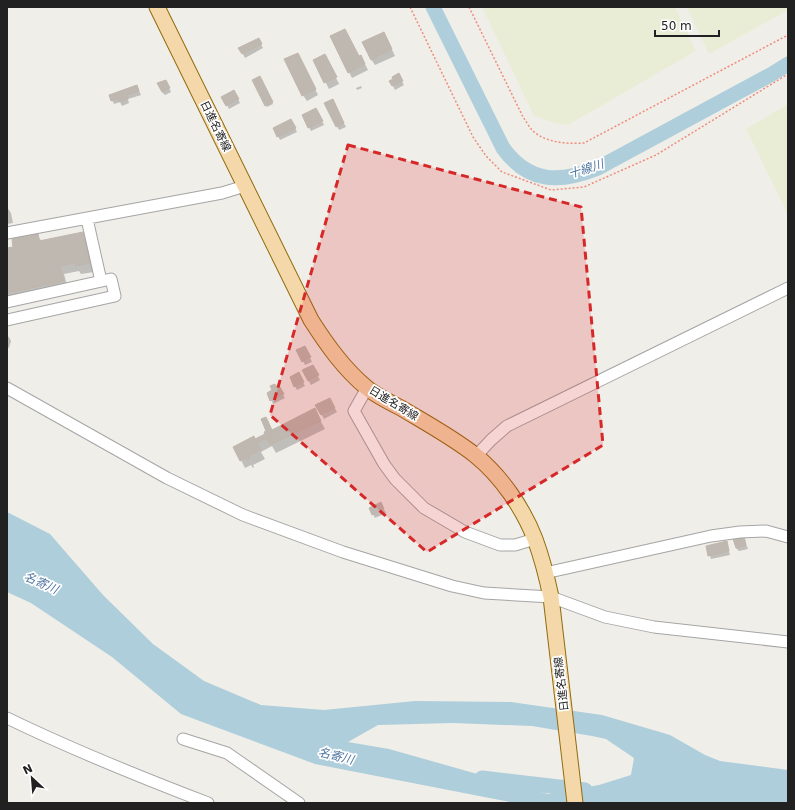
<svg xmlns="http://www.w3.org/2000/svg" width="795" height="810" viewBox="0 0 795 810" font-family="'DejaVu Sans','Noto Sans JP',sans-serif">
  <style>
    .farmland { fill: #eaedd6 }
    .water { fill: #adceda; fill-rule: evenodd }
    .shadow { fill: #0003 }
    .lines { fill: none; stroke-linecap: round; stroke-linejoin: round }
    .river { stroke: #adceda; stroke-width: 15 }
    .building { fill: #beb8b1; stroke: #c1b6ac }
    .minor-casing { stroke: #a5a5a5; stroke-width: 13 }
    .major-casing { stroke: #916b0d; stroke-width: 17 }
    .path { stroke: #ef8c7b; stroke-width: 1.5; stroke-dasharray: 2 2; stroke-linecap: butt }
    .minor { stroke: #fff; stroke-width: 11 }
    .major { stroke: #f5d8a9; stroke-width: 15 }
    .marked { fill: #d62828; fill-opacity: 0.2; stroke: #d62828; stroke-width: 3; stroke-dasharray: 8 5; stroke-linejoin: round }
    .labels { text-anchor: middle; stroke-width: 3.5; stroke-linejoin: round; paint-order: stroke }
    .street-label { font-size: 11px; fill: #212121; stroke: #fff }
    .water-label { font-size: 12px; font-style: italic; fill: #5176a2; stroke: #fff }
  </style>
  <rect width="100%" height="100%" fill="#f0eee9"/>
  <path class="farmland" d="M482 7H675L696 51 568 125 555 123 534 116Z
    M687 7H788V10L709 54Z
    M788 104V215L746 129Z"/>
  <path class="water" d="M7 512 50 534 103 595 153 644 204 681 261 705 324 710 415 701 511 702 602 715 670 735 705 755 720 761 788 770V803H515L315 764 181 714 112 657 31 603 7 592ZM453 723 532 726 592 736 606 739 634 758 631 775 599 785 548 794 389 749 348 742 378 725Z"/>
  <path class="shadow" d="M258 39 263 48 245 58 240 48Z
    M387 39 395 56 375 65 371 59Z
    M359 57 364 62 368 70 352 78 349 72Z
    M301 60 318 95 307 101 303 95Z
    M314 60 328 61 339 84 329 89Z
    M398 75 404 85 395 90 391 82Z
    M260 77 273 104 267 107 253 80Z
    M167 84 171 92 165 95 162 92Z
    M137 86 141 95 128 99 129 103 122 106 120 102 114 104 112 100Z
    M361 86 362 88 357 90 356 88Z
    M234 91 240 103 229 109 223 97Z
    M334 104 346 127 339 130 337 126Z
    M318 113 324 125 311 131 303 115Z
    M293 124 297 132 280 140 274 128Z
    M7 207 11 213 13 223 7 224Z
    M82 233 87 241 94 272 81 274 79 271 64 274 68 289 7 302V249L15 248 37 234 42 242Z
    M7 336 9 337 11 341 9 348 7 347Z
    M305 347 312 362 305 365 298 350Z
    M313 366 320 380 311 385 303 371Z
    M299 374 305 386 297 390 291 378Z
    M279 388 285 398 273 404 268 393Z
    M330 399 337 412 324 419 317 406Z
    M319 418 325 429 276 453 272 446 261 452 265 459 253 465 254 467 253 468 251 465 245 468 241 460 255 440 272 431Z
    M380 503 386 513 375 518 370 508Z
    M743 537 748 549 739 551 736 548Z
    M726 542 730 555 711 559 707 547Z"/>
  <g class="lines">
    <path class="river" d="M433 7 503 148C529 184 560 183 598 168L772 74 788 64
      M482 778 585 790"/>
  </g>
  <path class="building" d="M345 29 359 56 361 55 365 64 348 73 330 36Z
    M384 32 392 49 371 60 362 42Z
    M259 38 262 44 242 54 238 48Z
    M298 53 316 89 302 96 284 59Z
    M325 54 337 77 324 83 313 60Z
    M399 73 403 81 392 86 389 81 393 79 392 77Z
    M260 76 273 102 265 106 252 80Z
    M166 80 170 88 162 92 157 83Z
    M137 85 139 91 127 95 128 99 119 102 118 98 111 101 109 95Z
    M234 90 239 99 226 106 221 97Z
    M333 99 344 123 336 127 324 103Z
    M316 108 323 121 308 128 302 115Z
    M291 119 296 128 277 137 273 128Z
    M83 232 90 263 76 266 75 263 60 266 64 281 7 293V248L13 247 12 239 38 233 39 241Z
    M305 346 311 357 302 362 296 350Z
    M313 365 319 375 308 381 302 370Z
    M299 372 304 382 294 387 290 377Z
    M275 384 277 388 280 387 284 394 270 401 267 393 272 390 270 386Z
    M330 398 335 408 321 415 315 405Z
    M315 408 321 421 270 445 267 438 257 443 261 450 249 456 250 459 247 460 246 458 240 461 233 447 254 436 255 439 265 434 264 432 266 431 261 419 266 417 272 430Z
    M381 502 384 509 372 515 369 508Z
    M744 536 746 545 736 548 733 539Z
    M727 541 729 551 708 556 706 546Z"/>
  <g class="lines">
    <g class="minor-casing">
      <path id="minor" d="M87 219 101 281
        M7 233 222 193 245 186
        M7 302 111 279 115 296 7 320
        M7 388 167 478 243 515 343 552 452 586 484 593 551 597 605 617 654 627 788 642
        M367 388 354 411 384 464 395 479 424 508 465 532 500 545H515L535 539
        M476 456 491 440 507 426 788 288
        M545 573 711 536 740 532 766 531 788 537
        M7 718C73 750 140 777 208 803
        M183 739 227 753 299 803"/>
    </g>
    <g class="major-casing">
      <path id="major" d="M157 7 311 320C327 345 344 369 367 388 377 396 389 402 401 408 426 423 452 437 475 455 501 476 523 508 535 539 542 558 547 578 551 597L575 803"/>
    </g>
    <path class="path" d="M410 7 473 137 486 156 502 172 551 190 584 187 656 155 788 74
      M469 7 523 117C526 121 529 127 532 130 545 143 567 144 584 143L788 35"/>
    <use href="#minor" class="minor"/>
    <use href="#major" class="major"/>
  </g>
  <path class="marked" d="M348 145 581 207 603 445 427 552 270 415Z"/>
  <g class="labels">
    <g class="street-label">
      <text transform="translate(216 126) rotate(64)" y="4">日進名寄線</text>
      <text transform="translate(394 403) rotate(31)" y="4">日進名寄線</text>
      <text transform="translate(561 684) rotate(-97)" y="4">日進名寄線</text>
    </g>
    <g class="water-label">
      <text transform="translate(586 169) rotate(-18)" y="4">十線川</text>
      <text transform="translate(41 583) rotate(24)" y="4">名寄川</text>
      <text transform="translate(336 756) rotate(14)" y="4">名寄川</text>
    </g>
  </g>
  <rect width="795" height="810" fill="none" stroke="#212121" stroke-width="16"/>
  <g transform="translate(32 778) rotate(334)" stroke="#ffffff" stroke-width="3" paint-order="stroke">
  <path d="M0-3L7 15L0 10L-7 15Z" fill="#212121"/>
  <text y="-6" font-size="11" font-weight="bold" text-anchor="middle" fill="#212121">N</text>
  </g>
  <path d="M655 30v6h64v-6" fill="none" stroke="#212121" stroke-width="2"/>
  <text x="661" y="30" font-size="12" fill="#212121" stroke="#ffffff" stroke-width="3" paint-order="stroke">50 m</text>
</svg>
